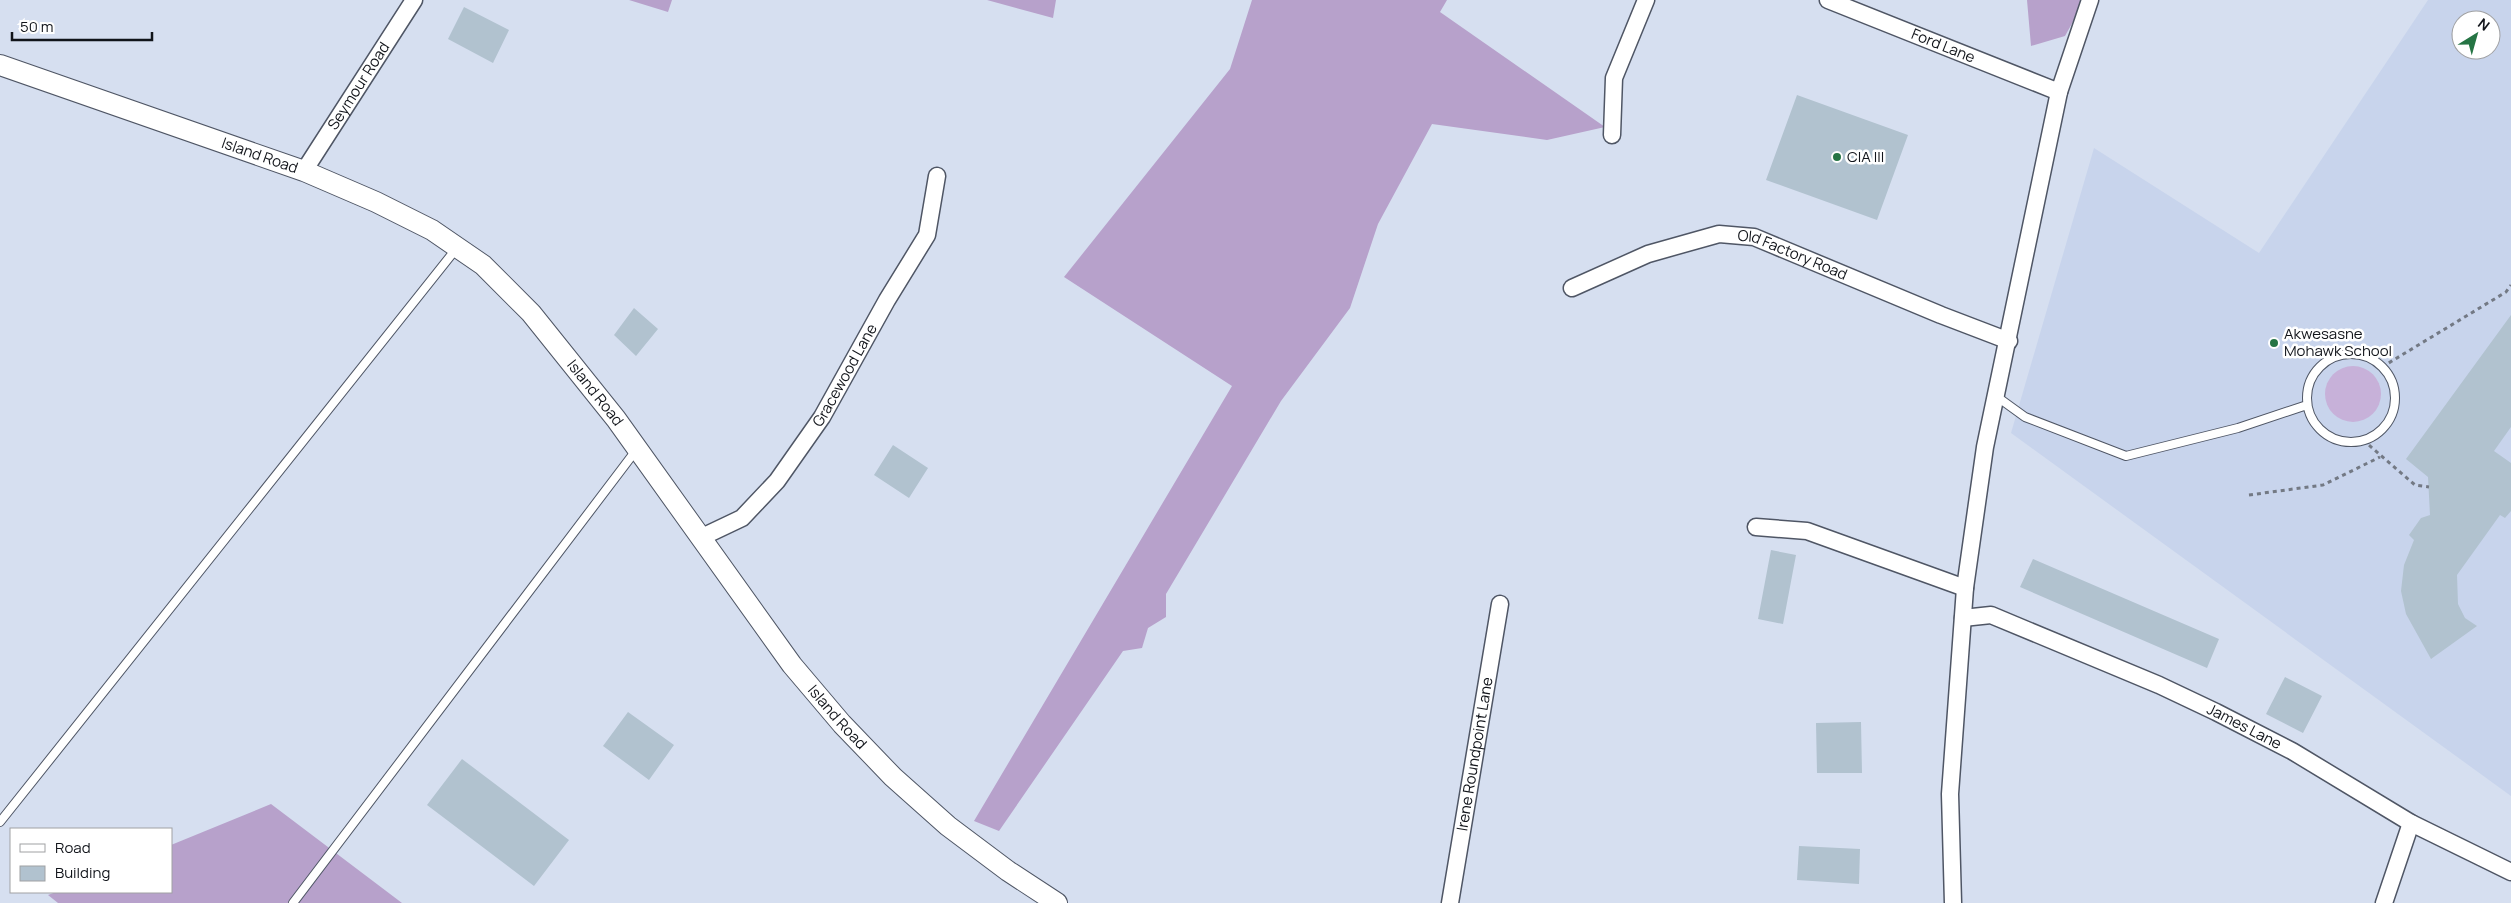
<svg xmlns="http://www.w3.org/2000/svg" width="2511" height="903" viewBox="0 0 2511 903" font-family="Manrope,sans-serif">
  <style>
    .built { fill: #c8d4ec; fill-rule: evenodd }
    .green { fill: #c7b1d9 }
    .forest { fill: #b7a1cb }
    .building { fill: #b1c2cf }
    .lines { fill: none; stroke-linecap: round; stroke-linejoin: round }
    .service-casing { stroke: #4f5665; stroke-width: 10 }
    .minor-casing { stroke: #4f5665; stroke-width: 19 }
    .tertiary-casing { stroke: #4f5665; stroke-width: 22 }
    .path { stroke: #737984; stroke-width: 3; stroke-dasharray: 4 4; stroke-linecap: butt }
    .service { stroke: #fff; stroke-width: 8 }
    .minor { stroke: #fff; stroke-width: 16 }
    .tertiary { stroke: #fff; stroke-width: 20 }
    .poi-dot { fill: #257444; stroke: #fff; stroke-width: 2 }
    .labels { text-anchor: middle; stroke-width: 5; stroke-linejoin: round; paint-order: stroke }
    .street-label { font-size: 15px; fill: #11141a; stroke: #fff }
    .poi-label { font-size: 15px; fill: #11141a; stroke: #fff; text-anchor: start }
  </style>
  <rect width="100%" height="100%" fill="#d6dff0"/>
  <path class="built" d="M2428 0H2511V796L2011 433 2094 148 2259 253ZM2461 20H2491V50H2461Z"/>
  <path class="green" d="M2325 394a28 28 0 1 1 56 0a28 28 0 1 1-56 0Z"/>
  <path class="forest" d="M629 0H672L668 12Z
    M987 0H1056L1053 18Z
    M1252 0H1447L1440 12 1605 127 1547 140 1432 124 1378 224 1350 308 1281 401 1166 594V617L1148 628 1142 648 1123 651 999 831 974 821 1232 386 1064 277 1230 69Z
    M2027 0H2085L2065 36 2031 46Z
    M271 804 402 903H58L48 895 56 892H171V845Z"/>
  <path class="building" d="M464 7 509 30 493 63 448 39Z
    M1797 95 1908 135 1877 220 1766 180Z
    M634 308 658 329 636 356 614 335Z
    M2511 315V427L2494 451 2511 463V511L2505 518 2500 515 2457 575 2458 604 2465 618 2477 626 2431 659 2406 614 2401 591 2404 565 2414 540 2409 535 2421 518 2430 515 2428 477 2406 459Z
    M893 445 928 468 909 498 874 475Z
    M1771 550 1796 555 1783 624 1758 619Z
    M2033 559 2219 639 2207 668 2020 587Z
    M2285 677 2322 696 2303 733 2266 714Z
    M628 712 674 745 649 780 603 746Z
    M1861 722 1862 773H1817L1816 723Z
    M462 759 569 840 534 886 427 805Z
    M1799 846 1860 849 1859 884 1797 880Z"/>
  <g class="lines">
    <g class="service-casing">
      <path id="service" d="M2307 398a44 44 0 1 1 88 0a44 44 0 1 1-88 0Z
        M1996 396 2025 417 2126 456 2238 428 2307 405
        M0 822 456 249
        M293 903 637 449"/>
    </g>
    <g class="minor-casing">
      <g id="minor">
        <path id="s1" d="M1828 0 2059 92"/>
        <path d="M1612 135 1614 78 1646 0"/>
        <path id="s2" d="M304 171 414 0"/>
        <path id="s3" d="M1572 288 1648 254 1719 234 1754 237 1941 315 2009 341"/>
        <path d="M1756 527 1807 531 1965 588"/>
        <path id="s4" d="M702 537 742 518 777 481 822 417 887 300 927 235 937 176"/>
        <path id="s5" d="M1963 618 1991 615 2159 685 2216 712 2292 751 2411 823 2511 872"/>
        <path id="s6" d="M1450 903 1500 604"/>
        <path d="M1953 903 1950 794 1965 588 1985 447 2059 92 2090 0"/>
        <path d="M2384 903 2411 823"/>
      </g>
    </g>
    <g class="tertiary-casing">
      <g id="tertiary">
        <path id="s7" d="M0 65 304 171 376 202 432 230 483 265 531 313 616 419 792 665 842 724 893 777 948 826 1008 871 1057 903"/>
      </g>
    </g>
    <path class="path" d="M2382 367 2506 292 2511 285
      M2363 440 2415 485 2429 487
      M2249 495 2323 485 2380 457"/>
    <use href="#service" class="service"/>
    <use href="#minor" class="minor"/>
    <use href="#tertiary" class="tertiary"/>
  </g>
  <g class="poi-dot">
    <circle cx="1837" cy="157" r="5"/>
    <circle cx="2274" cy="343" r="5"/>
  </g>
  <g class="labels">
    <g class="street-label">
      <text dy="5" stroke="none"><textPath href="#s1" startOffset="124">Ford Lane</textPath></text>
      <text dy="5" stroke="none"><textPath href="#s2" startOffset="101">Seymour Road</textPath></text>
      <text dy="5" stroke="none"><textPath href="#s7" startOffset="275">Island Road</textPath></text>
      <text dy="5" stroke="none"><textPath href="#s3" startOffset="234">Old Factory Road</textPath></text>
      <text dy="5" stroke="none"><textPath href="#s4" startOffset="221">Gracewood Lane</textPath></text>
      <text dy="5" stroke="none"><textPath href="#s7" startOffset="695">Island Road</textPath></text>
      <text dy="5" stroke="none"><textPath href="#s7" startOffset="1100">Island Road</textPath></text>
      <text dy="5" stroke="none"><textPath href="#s5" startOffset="305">James Lane</textPath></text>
      <text dy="5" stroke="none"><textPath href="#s6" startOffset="151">Irene Roundpoint Lane</textPath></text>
    </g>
    <g class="poi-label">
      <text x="1847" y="162">CIA III</text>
      <text x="2284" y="339">Akwesasne<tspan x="2284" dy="17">Mohawk School</tspan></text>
    </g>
  </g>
  <rect x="10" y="828" width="162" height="65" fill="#ffffff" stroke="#a0a1a3"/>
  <rect x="20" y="844" width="25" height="8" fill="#ffffff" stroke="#a0a1a3"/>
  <text x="55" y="853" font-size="15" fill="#11141a">Road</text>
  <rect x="20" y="866" width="25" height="15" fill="#b1c2cf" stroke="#a0a1a3"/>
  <text x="55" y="878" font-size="15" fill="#11141a">Building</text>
  <g transform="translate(2476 35) rotate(37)"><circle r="24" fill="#ffffff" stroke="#a0a1a3"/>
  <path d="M0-4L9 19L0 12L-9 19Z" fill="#257444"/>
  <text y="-8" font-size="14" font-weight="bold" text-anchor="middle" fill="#11141a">N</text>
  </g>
  <path d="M12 32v8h140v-8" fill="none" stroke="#11141a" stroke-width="2.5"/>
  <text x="20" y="32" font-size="15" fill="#11141a" stroke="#ffffff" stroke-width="4" paint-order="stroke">50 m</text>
</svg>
